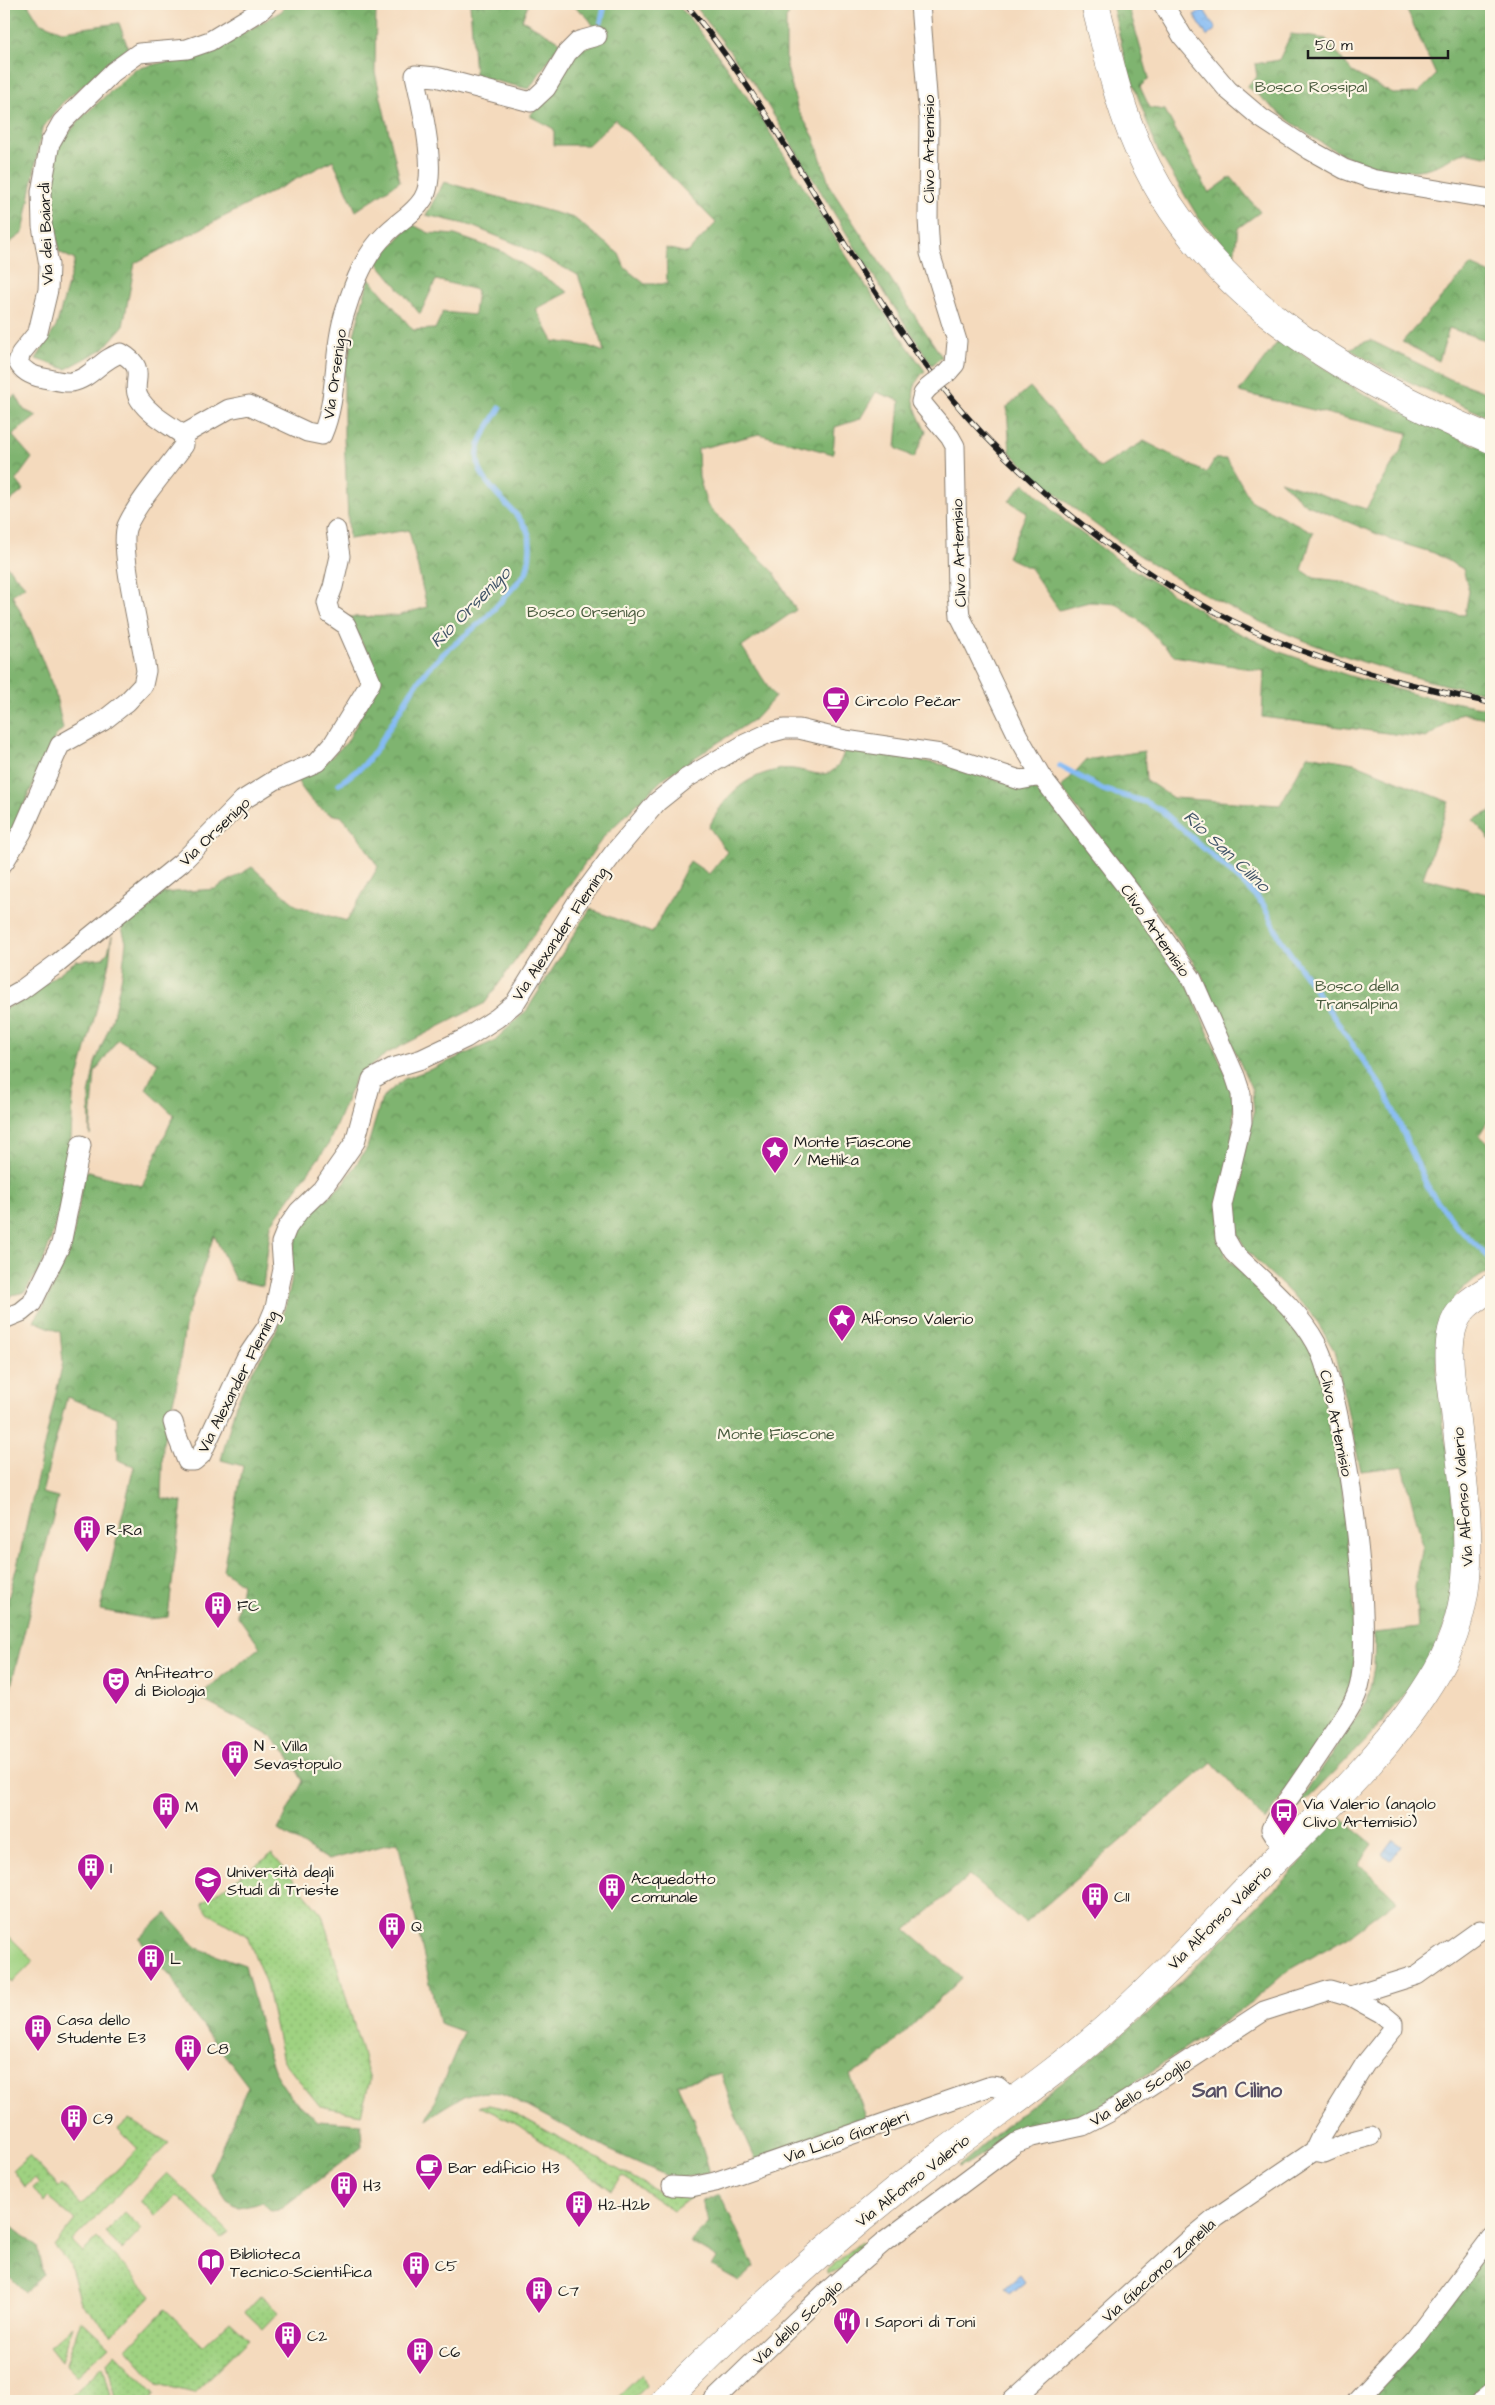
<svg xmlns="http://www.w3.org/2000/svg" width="1495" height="2405" viewBox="0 0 1495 2405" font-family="'Architects Daughter',sans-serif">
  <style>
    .grass { fill: url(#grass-dots); stroke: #5e774e }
    .forest { fill: url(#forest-crowns); stroke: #4e6846 }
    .park { fill: #9fd281; stroke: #5e774e }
    .water { fill: url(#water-ripples); stroke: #506c88 }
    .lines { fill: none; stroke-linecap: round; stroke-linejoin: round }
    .stream { stroke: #85bbf4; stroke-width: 5.5 }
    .street-casing { stroke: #887b6c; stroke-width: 21 }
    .primary-casing { stroke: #887b6c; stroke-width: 29 }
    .street { stroke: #fff; stroke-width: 19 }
    .primary { stroke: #fff; stroke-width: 28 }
    .rail-casing { stroke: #1c1c1c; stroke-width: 5.5 }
    .rail { stroke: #fcf5e5; stroke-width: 4; stroke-dasharray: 11; stroke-linecap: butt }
    .street-bridge-casing { stroke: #887b6c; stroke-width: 21; stroke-linecap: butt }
    .street-bridge { stroke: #fff; stroke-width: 19 }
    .labels { text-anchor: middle; stroke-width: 4.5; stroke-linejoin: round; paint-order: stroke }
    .park-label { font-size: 16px; fill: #4a5c3f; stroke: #fcf5e5 }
    .street-label { font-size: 16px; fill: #1c1c1c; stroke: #fcf5e5 }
    .poi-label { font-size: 16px; fill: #1c1c1c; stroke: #fcf5e5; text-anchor: start }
    .water-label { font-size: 18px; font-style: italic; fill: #415468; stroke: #fcf5e5 }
    .district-label { font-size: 21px; font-weight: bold; fill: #585066; stroke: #fcf5e5 }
  </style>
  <defs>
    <pattern id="grass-dots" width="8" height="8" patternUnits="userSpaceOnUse" patternTransform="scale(1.25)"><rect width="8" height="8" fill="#9fd281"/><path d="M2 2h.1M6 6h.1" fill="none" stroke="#88b46f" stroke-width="1.8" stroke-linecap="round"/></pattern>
    <pattern id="forest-crowns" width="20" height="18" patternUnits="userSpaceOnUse" patternTransform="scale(1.25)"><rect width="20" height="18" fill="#7fb46f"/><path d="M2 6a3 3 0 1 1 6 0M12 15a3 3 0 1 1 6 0" fill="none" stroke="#67925a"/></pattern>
    <pattern id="water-ripples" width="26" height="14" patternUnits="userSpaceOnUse" patternTransform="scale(1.25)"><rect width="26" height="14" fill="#85bbf4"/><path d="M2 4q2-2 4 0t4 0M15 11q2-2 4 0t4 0" fill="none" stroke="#72a0d1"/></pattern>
  </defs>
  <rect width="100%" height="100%" fill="#fcf5e5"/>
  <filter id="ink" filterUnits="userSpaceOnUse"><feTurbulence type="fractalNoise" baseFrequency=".02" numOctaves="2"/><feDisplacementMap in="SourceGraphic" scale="10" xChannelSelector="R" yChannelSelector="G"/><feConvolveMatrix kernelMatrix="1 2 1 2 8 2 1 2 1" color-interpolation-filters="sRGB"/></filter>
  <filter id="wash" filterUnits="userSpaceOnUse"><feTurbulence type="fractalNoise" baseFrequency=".0096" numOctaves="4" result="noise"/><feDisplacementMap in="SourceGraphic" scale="20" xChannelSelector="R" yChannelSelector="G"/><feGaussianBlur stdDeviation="1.12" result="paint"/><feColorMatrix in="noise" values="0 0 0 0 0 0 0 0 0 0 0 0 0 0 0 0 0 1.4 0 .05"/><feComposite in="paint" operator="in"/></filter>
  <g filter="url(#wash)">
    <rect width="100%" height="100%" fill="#f4dabd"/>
    <path class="grass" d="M272 1854 322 1914 370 2080 361 2114 320 2106 283 2061 266 1984 247 1936 208 1913 202 1903Z
      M489 2105 507 2109 663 2194 694 2195 673 2211 622 2176 611 2190 519 2125 479 2106Z
      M129 2119 169 2143 72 2241 83 2252 97 2238 152 2295 112 2335 81 2303 70 2264 54 2246 75 2220 48 2197 44 2203 33 2188 39 2183 35 2178 25 2187 13 2170 29 2156 59 2187 62 2184 81 2205 138 2149 118 2129Z
      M167 2173 229 2232 221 2238 177 2195 155 2216 140 2201Z
      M125 2212 142 2229 122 2250 105 2232Z
      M861 2242 864 2244C862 2258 841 2273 827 2274V2270Z
      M261 2295 279 2312 263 2329 245 2312Z
      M165 2309 203 2346 230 2321 249 2339 194 2393 158 2384 127 2349Z
      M81 2320 109 2346 77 2376 66 2365Z
      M73 2326 61 2362 49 2347Z
      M115 2353 155 2394 150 2401H127L116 2398 107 2362Z
      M103 2366 111 2396 105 2401H77L68 2399Z
      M642 2374 647 2386 631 2401H614Z"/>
    <path class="forest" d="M4 4H28L39 22 62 31 119 23 128 48 62 103 42 129 23 233 4 247Z
      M285 4H376L375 72 400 181 356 211 333 160 135 263 123 326 103 349 66 369 36 359 56 327 75 260 59 252 53 199 56 149 79 120 135 69 212 51 282 11Z
      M470 4H528L522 20 561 42 529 89 475 76Z
      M569 4H677C743 79 790 168 844 252 870 293 897 332 925 371 905 389 915 411 926 431L914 458 896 448 900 401 876 392 860 419 835 427 833 454 759 434 698 449 699 477 707 505 774 572 796 610 742 647 775 697 756 718 665 777 605 835 485 1003 386 1054 356 1077 328 1145 271 1224 263 1286 235 1280 214 1235 186 1319 176 1389 163 1443 161 1498 182 1502 168 1617 149 1619 100 1610 134 1466 118 1460 117 1417 67 1397 42 1493 58 1497 4 1714V1614L18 1562 63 1362 60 1332 34 1321 46 1302 71 1247 85 1171 142 1186 174 1115 146 1089 158 1063 118 1039 95 1072 90 1135 89 1095 95 1063 112 1020 122 975 126 942 120 921 161 893 215 889 252 867 297 906 347 921 378 867 357 834 341 816C321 815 306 796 297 780L326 762 347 742 380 680 349 617 397 616 427 607 409 530 349 539 344 437V373L369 278 413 330 435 329 443 312 474 315 477 290 436 280 420 314 377 262 411 224 429 233 455 235 501 251 568 292 536 309 553 341 588 346 604 352 601 340 578 275 519 245 469 225 426 215 444 182 574 218 619 254 625 268 645 284H667L666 248 687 253 716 223 615 119 588 145H554V129L530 116 577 50 600 43C595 24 587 13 569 4Z
      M694 4H796L786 18V64L798 110 814 137 830 187 942 357 932 365 858 252 755 85Z
      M1112 4H1128L1149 78 1140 87 1150 108 1165 110 1209 193 1231 177 1260 212 1238 228 1234 257 1198 217 1157 149 1126 64Z
      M1404 4H1491V156C1482 157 1470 151 1461 153 1455 154 1450 160 1444 162 1437 166 1426 169 1418 170 1354 177 1293 125 1247 86L1257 77 1255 64 1279 60 1291 34 1326 39 1352 72 1393 94 1418 93 1436 75Z
      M1471 265 1491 274V354L1486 351 1488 341 1449 328 1439 361 1402 342Z
      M1280 339 1367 396 1467 442 1491 450V694C1312 662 1141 579 1010 452L1007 407 1030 387 1100 468 1144 441 1206 473 1215 459H1227L1251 501 1313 532 1302 570 1314 578 1341 581 1411 608 1447 614 1465 615 1469 591 1463 569 1434 553 1394 541 1305 504 1280 481 1366 509 1400 452 1408 433 1239 392Z
      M1370 340 1450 379 1491 394V418L1396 376 1349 349Z
      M16 395 24 410 37 416 12 435 32 458 16 480 24 490 4 506V403Z
      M1024 483 1066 522 1121 562 1228 628 1280 652 1350 676 1417 695 1491 709V719L1461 713 1426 738 1262 717 1264 671 1174 656 1141 622 1117 604 1089 602 1059 610 1030 568 1007 557 1027 512 1009 501Z
      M4 563 25 586 12 595 31 632 55 692 63 729 55 737 4 848Z
      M845 748 952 766 1012 784 1033 789 1046 795 1157 940 1189 988 1230 1084 1234 1105 1225 1255 1297 1329 1313 1352 1328 1400 1340 1472 1352 1574 1356 1639 1352 1684 1334 1719 1265 1821 1212 1762 1025 1923 969 1876 906 1930 962 1978 873 2063 850 2075 868 2122 757 2163 732 2107 721 2073 677 2084 694 2121 710 2173 674 2179 607 2149 502 2093C469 2089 453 2101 427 2119L464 2032 439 2023 398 1842 328 1860 278 1830 303 1781 288 1755 270 1736 197 1697 260 1647 237 1615 242 1584 223 1570 243 1466 221 1460 235 1407 248 1378 268 1347 282 1319 291 1284 293 1250 299 1231 313 1210 344 1183 367 1148 382 1098 404 1079 434 1068 494 1041 527 1010 590 909 652 933 690 861 709 874 727 852 709 827C726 794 744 776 782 769 807 765 834 793 845 748Z
      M1144 751 1146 780 1173 798 1280 805 1308 755 1354 763 1449 802 1423 878 1491 895V1116L1479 1135 1491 1146V1270C1469 1283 1458 1289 1445 1313 1430 1338 1439 1385 1442 1413 1449 1473 1464 1546 1451 1605 1433 1685 1343 1761 1288 1819L1367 1702 1374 1667 1375 1633 1418 1628 1415 1587 1423 1546 1403 1466 1361 1471 1334 1350 1312 1314 1247 1251 1239 1237 1233 1220 1234 1190 1254 1113 1252 1090 1201 974 1172 931 1061 788 1086 760Z
      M1491 811V841L1473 820Z
      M112 936 109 963 73 1097 70 1158 62 1206 42 1265 25 1292 12 1295 4 1304V1009L19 1002 76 961 103 958 108 952Z
      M1337 1815 1373 1844 1359 1864 1397 1900 1349 1936 1286 1972 1252 2002 1101 2106 1066 2121 1014 2134 960 2168 958 2167 1009 2123 1147 2015 1291 1873Z
      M166 1913 197 1948 245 1965 266 2047 276 2075 290 2096 318 2121 361 2124 362 2147 279 2210 271 2211 262 2202 239 2207 227 2200 210 2174 248 2086 185 2003 172 1977 151 1954 139 1938Z
      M720 2194 754 2267 739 2281 712 2266 717 2258 690 2242 709 2223 702 2201Z
      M12 2227 37 2247 43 2275 25 2292 4 2271V2243Z
      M1491 2249V2381L1468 2401H1366Z"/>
    <path class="park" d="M4 1931 34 1961 12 1983 4 1975Z"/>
    <path class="water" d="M1204 10 1216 29 1207 36 1194 15Z
      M1393 1839 1402 1845 1391 1860 1382 1854Z
      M1020 2275 1025 2282 1010 2294 1005 2288Z"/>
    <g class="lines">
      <path class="stream" d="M601 22 605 4
        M1060 766 1104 790 1145 802 1162 811 1245 885 1263 904 1281 940 1385 1092 1429 1190 1458 1228 1491 1259
        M339 784 364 765 377 748 412 690 429 668 444 653 486 618 526 573C530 561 532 541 527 530 513 503 469 481 479 446 483 433 493 420 500 408"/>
    </g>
  </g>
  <g filter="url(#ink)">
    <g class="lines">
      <g class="street-casing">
        <path id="street" d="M920 4 929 121 928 219 930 253 957 341 955 364 948 372
          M1163 4 1183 37 1228 90 1261 118 1310 150 1344 169 1372 179 1491 199
          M928 388 923 394 921 402 950 437 955 446 958 594 960 616 970 636 1018 736 1041 776 1132 894 1192 979 1235 1076 1241 1094 1242 1122 1222 1205 1225 1238 1233 1252C1261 1280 1297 1308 1316 1343 1344 1393 1379 1646 1356 1696 1350 1711 1339 1724 1330 1738 1314 1762 1298 1786 1281 1809L1271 1829 1285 1851
          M183 435 229 409 249 405 307 432 322 435C339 396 332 350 346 309 354 283 365 254 385 235 397 222 413 215 423 199 439 174 421 104 415 75L436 77 531 102 546 88 567 53 579 41 597 36
          M4 862 22 832 60 745 103 721 127 702 143 685 146 671C143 643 118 547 127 526 138 501 167 469 184 445L183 435C168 424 150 415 140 400 128 382 151 370 121 353 102 358 91 379 71 382 63 383 51 379 43 378 33 376 23 372 18 362L21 353 38 332 48 290 49 265 42 226 41 192 50 143 62 122 113 72 139 53 187 49 210 41 261 10 267 4
          M4 1000 20 991 58 963 182 862 243 800 275 780 317 762 333 744 371 682 346 625 330 614 327 603 333 587 340 556 336 530
          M4 1319 21 1312 32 1303 61 1244 81 1145
          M173 1422 177 1436 187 1461H194L201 1455 246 1358 267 1327 275 1308 283 1269 281 1243 287 1228 299 1211 322 1189 355 1142 372 1079 392 1068 422 1059 466 1038 497 1018 515 1003 576 904 613 854 657 802 687 778 745 744 769 733 784 729H799L845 740 941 754 1020 780 1041 776
          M1314 2151 1324 2153 1352 2141 1371 2136
          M672 2186 691 2187 715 2182 991 2086 998 2087 1014 2101
          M713 2401 825 2293 884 2242 1016 2143 1032 2137 1083 2126 1108 2113 1264 2011 1330 1990 1350 1996 1417 1975 1480 1930
          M1012 2401 1188 2241 1217 2217 1314 2151 1322 2134 1365 2064 1393 2029V2023L1381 2013 1350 1996
          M1357 2401 1415 2339 1491 2238
          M1480 2401 1491 2392"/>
      </g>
      <g class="primary-casing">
        <path id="primary" d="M1095 4C1106 46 1115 91 1131 131 1192 288 1343 378 1491 439
          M664 2401C751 2313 843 2230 941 2155 996 2113 1053 2075 1105 2029 1161 1980 1211 1925 1263 1872 1325 1810 1392 1748 1437 1671 1485 1589 1464 1500 1455 1411 1452 1385 1446 1355 1452 1330 1457 1308 1473 1299 1491 1288"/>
      </g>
      <use href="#street" class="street"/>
      <use href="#primary" class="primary"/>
      <g class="rail-casing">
        <path id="rail" d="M685 4C705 25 722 50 739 74 785 140 823 211 866 278 901 332 938 387 983 434 1064 519 1164 593 1272 639 1343 669 1417 687 1491 703"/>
      </g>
      <use href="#rail" class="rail"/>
      <g class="street-bridge-casing">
        <path id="street-bridge" d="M928 388 948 372"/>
      </g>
      <use href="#street-bridge" class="street-bridge"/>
    </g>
  </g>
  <defs>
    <g id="cafe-pin" transform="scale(1.4375)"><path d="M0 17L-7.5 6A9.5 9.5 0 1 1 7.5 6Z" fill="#b5179e" stroke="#fcf5e5"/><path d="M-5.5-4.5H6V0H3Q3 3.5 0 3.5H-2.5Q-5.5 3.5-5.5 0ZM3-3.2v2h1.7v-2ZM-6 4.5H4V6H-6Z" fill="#fff"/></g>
    <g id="sight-pin" transform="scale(1.4375)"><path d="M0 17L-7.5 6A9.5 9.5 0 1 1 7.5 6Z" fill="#b5179e" stroke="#fcf5e5"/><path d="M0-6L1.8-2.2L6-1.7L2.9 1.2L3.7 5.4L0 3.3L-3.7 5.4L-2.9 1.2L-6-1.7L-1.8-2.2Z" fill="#fff"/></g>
    <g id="building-pin" transform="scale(1.4375)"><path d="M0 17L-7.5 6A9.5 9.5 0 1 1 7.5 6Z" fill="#b5179e" stroke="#fcf5e5"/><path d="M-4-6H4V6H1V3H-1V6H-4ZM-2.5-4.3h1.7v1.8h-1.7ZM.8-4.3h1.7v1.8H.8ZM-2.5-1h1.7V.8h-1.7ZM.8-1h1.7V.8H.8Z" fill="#fff"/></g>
    <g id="theatre-pin" transform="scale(1.4375)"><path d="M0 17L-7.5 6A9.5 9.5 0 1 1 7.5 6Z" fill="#b5179e" stroke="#fcf5e5"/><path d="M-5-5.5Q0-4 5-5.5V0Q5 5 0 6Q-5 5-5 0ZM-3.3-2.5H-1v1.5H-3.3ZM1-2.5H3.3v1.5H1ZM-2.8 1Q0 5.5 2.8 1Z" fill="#fff"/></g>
    <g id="bus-pin" transform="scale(1.4375)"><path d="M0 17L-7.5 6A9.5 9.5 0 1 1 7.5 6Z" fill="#b5179e" stroke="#fcf5e5"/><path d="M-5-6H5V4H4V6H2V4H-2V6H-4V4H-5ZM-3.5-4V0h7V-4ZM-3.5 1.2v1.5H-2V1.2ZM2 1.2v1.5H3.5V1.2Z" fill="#fff"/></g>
    <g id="university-pin" transform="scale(1.4375)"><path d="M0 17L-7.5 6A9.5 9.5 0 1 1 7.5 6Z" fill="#b5179e" stroke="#fcf5e5"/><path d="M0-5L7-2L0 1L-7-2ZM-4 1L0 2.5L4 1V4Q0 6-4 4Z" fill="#fff"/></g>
    <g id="library-pin" transform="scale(1.4375)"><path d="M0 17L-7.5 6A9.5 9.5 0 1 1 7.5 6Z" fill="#b5179e" stroke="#fcf5e5"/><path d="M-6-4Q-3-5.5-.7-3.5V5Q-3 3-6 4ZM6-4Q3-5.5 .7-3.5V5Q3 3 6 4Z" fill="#fff"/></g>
    <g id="restaurant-pin" transform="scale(1.4375)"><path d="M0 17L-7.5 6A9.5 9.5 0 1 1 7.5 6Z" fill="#b5179e" stroke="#fcf5e5"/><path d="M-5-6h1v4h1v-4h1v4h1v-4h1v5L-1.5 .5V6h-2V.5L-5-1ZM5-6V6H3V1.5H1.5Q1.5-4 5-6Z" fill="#fff"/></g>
  </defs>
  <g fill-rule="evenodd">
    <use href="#cafe-pin" x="836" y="700"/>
    <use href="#sight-pin" x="775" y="1150"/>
    <use href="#sight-pin" x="842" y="1318"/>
    <use href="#building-pin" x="87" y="1529"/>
    <use href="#building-pin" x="218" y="1605"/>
    <use href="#theatre-pin" x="116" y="1681"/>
    <use href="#building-pin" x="235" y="1754"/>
    <use href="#building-pin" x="166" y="1806"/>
    <use href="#bus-pin" x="1284" y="1812"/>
    <use href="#building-pin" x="91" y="1867"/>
    <use href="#university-pin" x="208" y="1880"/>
    <use href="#building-pin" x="612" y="1887"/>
    <use href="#building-pin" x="1095" y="1896"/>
    <use href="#building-pin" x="392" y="1926"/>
    <use href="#building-pin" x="151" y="1958"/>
    <use href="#building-pin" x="38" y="2028"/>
    <use href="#building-pin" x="188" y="2048"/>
    <use href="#building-pin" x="74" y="2118"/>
    <use href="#cafe-pin" x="429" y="2167"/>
    <use href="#building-pin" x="344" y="2185"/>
    <use href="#building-pin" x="579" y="2204"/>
    <use href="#library-pin" x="211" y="2262"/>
    <use href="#building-pin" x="416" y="2265"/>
    <use href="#building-pin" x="539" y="2290"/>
    <use href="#restaurant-pin" x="847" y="2321"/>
    <use href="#building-pin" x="288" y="2335"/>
    <use href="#building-pin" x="420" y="2351"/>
  </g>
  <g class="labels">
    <g class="park-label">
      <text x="1311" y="92">Bosco Rossipal</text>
      <text x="586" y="617">Bosco Orsenigo</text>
      <text x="1357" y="991">Bosco della<tspan x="1357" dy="18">Transalpina</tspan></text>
      <text x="776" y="1439">Monte Fiascone</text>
    </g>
    <g class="street-label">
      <text transform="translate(928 149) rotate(-90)" y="6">Clivo Artemisio</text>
      <text transform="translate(45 234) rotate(-92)" y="6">Via dei Baiardi</text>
      <text transform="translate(334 374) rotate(-82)" y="6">Via Orsenigo</text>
      <text transform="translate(958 553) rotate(-92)" y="6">Clivo Artemisio</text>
      <text transform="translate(214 831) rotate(-44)" y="6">Via Orsenigo</text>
      <text transform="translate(1156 930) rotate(55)" y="6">Clivo Artemisio</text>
      <text transform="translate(559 933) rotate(-56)" y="6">Via Alexander Fleming</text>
      <text transform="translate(237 1381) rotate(-63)" y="6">Via Alexander Fleming</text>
      <text transform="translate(1337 1423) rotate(78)" y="6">Clivo Artemisio</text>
      <text transform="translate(1462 1497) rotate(-94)" y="6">Via Alfonso Valerio</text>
      <text transform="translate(1219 1917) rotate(-45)" y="6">Via Alfonso Valerio</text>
      <text transform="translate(1140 2091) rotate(-32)" y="6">Via dello Scoglio</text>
      <text transform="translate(846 2136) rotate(-19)" y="6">Via Licio Giorgieri</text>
      <text transform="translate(912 2180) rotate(-38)" y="6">Via Alfonso Valerio</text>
      <text transform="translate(1158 2270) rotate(-42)" y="6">Via Giacomo Zanella</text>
      <text transform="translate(797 2322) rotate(-43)" y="6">Via dello Scoglio</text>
    </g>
    <g class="poi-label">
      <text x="855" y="706">Circolo Pečar</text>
      <text x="794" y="1147">Monte Fiascone<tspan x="794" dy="18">/ Metlika</tspan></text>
      <text x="861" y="1324">Alfonso Valerio</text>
      <text x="106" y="1535">R-Ra</text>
      <text x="237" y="1611">FC</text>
      <text x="135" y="1678">Anfiteatro<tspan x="135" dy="18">di Biologia</tspan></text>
      <text x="254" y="1751">N - Villa<tspan x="254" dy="18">Sevastopulo</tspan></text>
      <text x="1303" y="1809">Via Valerio (angolo<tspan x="1303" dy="18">Clivo Artemisio)</tspan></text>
      <text x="185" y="1812">M</text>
      <text x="110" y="1873">I</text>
      <text x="227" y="1877">Università degli<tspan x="227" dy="18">Studi di Trieste</tspan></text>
      <text x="631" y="1884">Acquedotto<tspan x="631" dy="18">comunale</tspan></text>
      <text x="1114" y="1902">C11</text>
      <text x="411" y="1932">Q</text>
      <text x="170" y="1964">L</text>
      <text x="57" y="2025">Casa dello<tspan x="57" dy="18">Studente E3</tspan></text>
      <text x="207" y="2054">C8</text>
      <text x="93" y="2124">C9</text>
      <text x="448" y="2173">Bar edificio H3</text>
      <text x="363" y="2191">H3</text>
      <text x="598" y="2210">H2-H2b</text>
      <text x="230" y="2259">Biblioteca<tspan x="230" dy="18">Tecnico-Scientifica</tspan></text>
      <text x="435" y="2271">C5</text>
      <text x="558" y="2296">C7</text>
      <text x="866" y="2327">I Sapori di Toni</text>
      <text x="307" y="2341">C2</text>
      <text x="439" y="2357">C6</text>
    </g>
    <g class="water-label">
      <text transform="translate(470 607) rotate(-45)" y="6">Rio Orsenigo</text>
      <text transform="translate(1227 851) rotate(43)" y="6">Rio San Cilino</text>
    </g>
    <g class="district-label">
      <text x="1237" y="2097">San Cilino</text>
    </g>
  </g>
  <rect width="1495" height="2405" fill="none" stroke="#fcf5e5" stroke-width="20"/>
  <path d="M1308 50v8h140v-8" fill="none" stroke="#1c1c1c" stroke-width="2.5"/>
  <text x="1315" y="50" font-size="15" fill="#1c1c1c" stroke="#fcf5e5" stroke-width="4" paint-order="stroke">50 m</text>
</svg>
